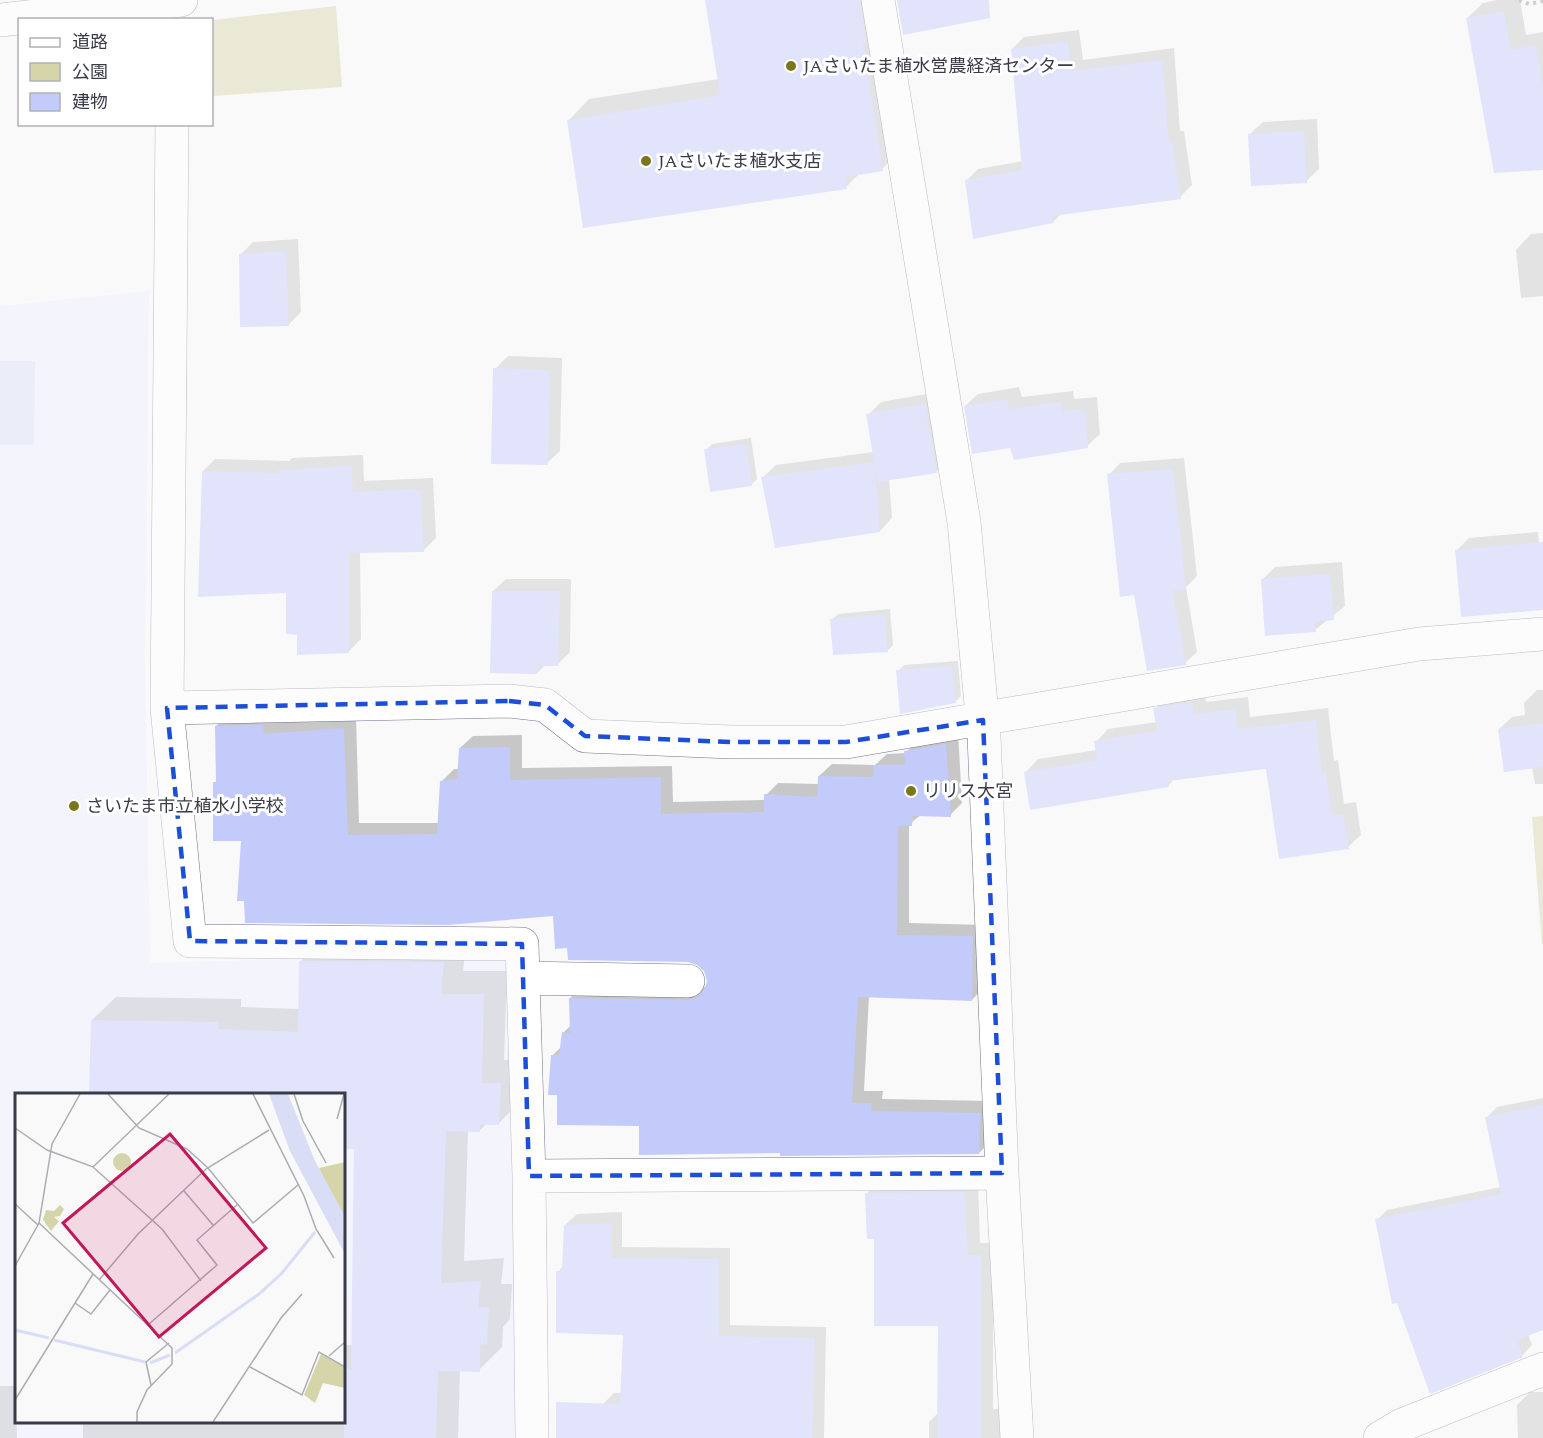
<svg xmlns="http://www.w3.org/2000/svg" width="1543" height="1438" viewBox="0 0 1543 1438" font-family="Spectral,'Noto Sans JP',serif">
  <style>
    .built { fill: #ebeefe; fill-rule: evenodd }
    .green { fill: #d5d5a9 }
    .water { fill: #d9ddf5 }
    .shadow { fill: #0003 }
    .building { fill: #c3cbfa }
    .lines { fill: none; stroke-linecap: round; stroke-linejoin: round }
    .minor-casing { stroke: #6e7390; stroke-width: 34 }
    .path { stroke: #98999f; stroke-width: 4; stroke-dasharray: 3 4.5; stroke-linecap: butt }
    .minor { stroke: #fff; stroke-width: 33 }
    .marked { fill: none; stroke: #1d4ed8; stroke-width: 4.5; stroke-dasharray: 12 8; stroke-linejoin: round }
    .poi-dot { fill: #7a761b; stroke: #fff; stroke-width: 2 }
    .labels { text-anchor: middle; stroke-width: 6; stroke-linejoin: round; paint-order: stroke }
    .poi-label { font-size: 18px; fill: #393b48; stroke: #fff; text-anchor: start }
    .inset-river { fill: none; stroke: #d9ddf5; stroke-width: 3 }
    .inset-road { fill: none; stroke: #acadb2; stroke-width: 1.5 }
    .view { fill: #c2185b; fill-opacity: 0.15; stroke: #c2185b; stroke-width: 3 }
    .inset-edge { fill: none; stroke: #393b48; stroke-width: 3 }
  </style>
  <rect width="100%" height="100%" fill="#f9f9f9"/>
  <path class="built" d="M149 291 145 659 150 963 510 953 520 1438H0V306ZM16 1094H344V1422H16Z"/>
  <path class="green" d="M336 6 342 87 212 96V20Z
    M1543 816V944H1542L1532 817Z"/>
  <path class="water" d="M0 361H35L34 445H0Z"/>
  <path class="shadow" d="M707 0H883L902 149 882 169 860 173 846 187 569 120 589 99 719 79Z
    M1497 0H1520L1526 35 1543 32V168L1467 18 1483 3Z
    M1079 30 1083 60 1174 48 1180 131H1184L1192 185 1180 197 1062 213 1053 222 966 181 978 169 1023 161 1012 49 1024 37Z
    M1317 119 1319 169 1306 181 1250 134 1263 122Z
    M1543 233V296L1521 298 1516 250 1531 234Z
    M298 239 301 312 288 325 240 255 253 242Z
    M508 356 562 358 560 451 547 463 495 369Z
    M1019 387 1022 397 1073 391 1074 399 1097 397 1100 434 1087 446H1011L965 406 978 394Z
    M938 392 949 459 936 472 889 479 892 518 880 531 763 477 776 465 874 452 868 415 881 402Z
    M751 438 757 479 751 485 706 450 712 444Z
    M363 455 364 481 433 478 436 538 424 550 360 551 361 639 349 651 299 633 287 592 203 471 215 459 289 461 292 458Z
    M1184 458 1197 576 1186 587 1197 652 1185 663 1136 594 1109 475 1120 463Z
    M1538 532 1543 597 1456 551 1469 538Z
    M1342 562 1345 606 1315 630 1263 579 1275 567Z
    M506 579H571L570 652 557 665H545L537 673 493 591Z
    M890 609 893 645 887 651 832 620 838 614Z
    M958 661 961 696 955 702 898 671 904 665Z
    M1204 690 1206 702 1248 697 1250 717 1328 708 1334 761 1338 760 1344 804 1356 802 1361 835 1348 847 1267 767 1175 778 1168 786 1026 772 1038 759 1097 750 1096 742 1108 729 1157 722 1155 709 1168 696Z
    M1537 690H1543V784H1535L1532 766 1499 729 1512 717 1525 715 1524 703Z
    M275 713V722L356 717 359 823H439L441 782 454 769H459L460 748 473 736 522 735V768L672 766 673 802 766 800V795L778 783 819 784V776L832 764 875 765 887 754 906 753 918 739 958 732 962 803 950 815H921L909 824V923L985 925 984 987 972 1000 869 996 864 1091H883L882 1099 991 1101V1141L979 1153 782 1151 641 1124 559 1094 552 1056 562 1046 564 1032 571 1025 570 998 583 986 702 988 707 986 708 982 706 972 699 964 689 961 569 946 554 914 243 840 214 783 218 780 216 726 229 714Z
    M324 938 467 939 463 971H507L504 1060H524L522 1100 498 1124H486L479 1131 468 1130 464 1261 504 1258 501 1284H512L510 1319 503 1327 502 1347 479 1370H460L458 1438H83V1422H344V1345H353L356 1147H344V1094L92 1020 116 997 241 999V1007L300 1009 301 961Z
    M1543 1098V1328L1528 1334 1532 1345 1522 1356 1377 1220 1387 1210 1501 1187 1487 1117 1497 1107Z
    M978 1180 980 1243H993V1409H1000L1008 1438H929V1422L939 1412V1325L876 1237 867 1193 879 1181Z
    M622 1212V1247L730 1248V1325L826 1327 824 1438H603V1404L614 1393H622L624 1333 558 1272 563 1266 565 1225 577 1214Z
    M0 1386H16L17 1438H0Z
    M1530 1392H1543V1438H1518L1517 1405Z"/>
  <path class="building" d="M705 0H860L866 42 863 43 883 171 845 177 847 189 583 228 567 120 720 95Z
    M897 0H989L990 18 903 35Z
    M1504 11 1511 50 1536 45 1543 87V170L1494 173 1466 18Z
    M1068 41 1071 71 1162 60 1169 143 1172 142 1181 199 1052 216 1054 223 973 239 965 180 1022 170 1011 49Z
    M1304 131 1307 183 1251 186 1248 134Z
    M286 251 289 326 240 327 239 254Z
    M493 368 550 370 548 465 491 464Z
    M1007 399 1009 409 1061 402 1062 411 1085 409 1088 448 1014 460 1010 448 972 454 964 406Z
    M925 404 937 473 878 482 875 468 880 532 775 548 761 477 874 462 866 414Z
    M746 444 752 486 710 492 704 449Z
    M352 466 353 492 421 489 424 552 349 553V653L297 655V635L286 634V593L198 597 202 471 278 473V470Z
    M1173 469 1186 589 1173 591 1186 665 1147 671 1134 595 1120 597 1107 474Z
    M1543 542V610L1461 617 1455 550Z
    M1330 574 1334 620 1315 622 1316 632 1265 636 1261 579Z
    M492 591H560L558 666H539L537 674 490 673Z
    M885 614 888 652 833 655 830 619Z
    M952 666 956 703 900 714 896 670Z
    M1192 702 1194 714 1235 709 1238 729 1316 720 1322 773 1326 772 1332 815 1343 814 1349 849 1279 859 1266 769 1168 781 1169 787 1030 810 1024 772 1097 760 1094 741 1157 731 1153 708Z
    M1543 723V767L1504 772 1498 729Z
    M263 725 264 734 344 728 348 835 437 834 440 781 457 779 459 748 510 747V780L661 777V814L764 812V794L817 797 818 776 873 777V765H905L904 751 946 744 951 817 913 816 912 826H898L897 935 973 936 972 1001 858 997 852 1103H871V1111L980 1113 979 1154 780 1156V1153L639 1155V1126L557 1125V1095H548L551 1055H559L562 1032 570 1033 569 998 688 1000 698 997 704 990 707 981 704 971 697 965 688 962 568 960 567 948 555 949 553 916 448 925 245 923 244 901H237L241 841H213V782H216L215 726Z
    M299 961 444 962 441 994H484L482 1083H501L499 1125H480V1132L446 1131 441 1283 481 1281 478 1307H489L487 1344 480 1345V1372L438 1371 436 1438H344V1368L351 1369 354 1149H344V1095H89L91 1020 219 1022 218 1029 298 1032Z
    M1543 1105V1330L1517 1340 1523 1357 1430 1394 1397 1303 1392 1304 1375 1219 1501 1194 1485 1117Z
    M965 1192 968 1255H981V1438H937L938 1326H874V1239H867L865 1193Z
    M611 1223V1258L719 1259V1336L815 1338 812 1438H556V1402L620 1404 623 1335 556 1333V1271H562L564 1225Z"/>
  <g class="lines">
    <g class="minor-casing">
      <path id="minor" d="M878 0 964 522 984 736 1002 1173 1017 1438
        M0 20 181 0
        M172 124 167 708 190 941 522 944 529 1176 532 1438
        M167 708 509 701 545 705 585 736 731 742H846L1419 644 1543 634
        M523 978 688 981
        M529 1176 1002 1173
        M1380 1438 1402 1425 1543 1369"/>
    </g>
    <path class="path" d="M1519 0 1529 4 1543 1"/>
    <use href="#minor" class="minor"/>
  </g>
  <path d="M0 0H1543V1438H0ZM509 701 545 705 585 736 731 742H846L983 720 1002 1173 529 1176 522 944 190 941 167 708Z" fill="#f9f9f9" fill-opacity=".55" fill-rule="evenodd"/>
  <path class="marked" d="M509 701 545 705 585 736 731 742H846L983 720 1002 1173 529 1176 522 944 190 941 167 708Z"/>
  <g class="poi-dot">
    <circle cx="791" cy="66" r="6"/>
    <circle cx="646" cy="161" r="6"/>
    <circle cx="911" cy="791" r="6"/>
    <circle cx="74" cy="806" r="6"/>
  </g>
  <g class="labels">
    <g class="poi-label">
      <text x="803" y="72">JAさいたま植水営農経済センター</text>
      <text x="658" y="167">JAさいたま植水支店</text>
      <text x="923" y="797">リリス大宮</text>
      <text x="86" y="812">さいたま市立植水小学校</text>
    </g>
  </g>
  <g transform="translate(15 1093)">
    <rect width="330" height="330" fill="#f9f9f9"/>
    <path d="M98 69a9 9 0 1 1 18 0a9 9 0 1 1-18 0ZM330 69V130L304 75ZM45 112 49 116 45 123 39 124 44 128 36 138 28 127 31 117 39 118ZM306 261 330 275V295L308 290 300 310 289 302Z" fill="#d5d5a9"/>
    <path d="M254 1H273L300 68 330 123V161L275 58Z" fill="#d9ddf5"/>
    <path class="inset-river" d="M0 237 34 245M39 247 130 269M160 260 244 201 267 180 300 139M135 270 155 262"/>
    <path class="inset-road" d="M93 1 124 35 172 56 193 75 238 130 283 92M238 1 289 103 301 136 319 165M279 1 288 28 311 70M322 26 329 1M0 35 32 57 78 74 154 1M78 74 147 136 186 188M169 98 198 132M0 111 23 132M24 130 157 255V271L132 297 122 319V329M0 173 24 130 37 51 65 1M84 187 123 141 191 76 254 37M60 210 76 221 95 197M134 231 202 172 182 147 223 111M314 263 330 249M235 274 287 302 304 259 330 274M136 292 131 269 154 250M0 307 78 181M198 329 266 225 287 201"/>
    <path class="view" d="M155 41 251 155 144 244 48 130Z"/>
    <rect width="330" height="330" class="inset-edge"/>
  </g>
  <rect x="18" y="18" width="195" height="108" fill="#ffffff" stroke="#b0b1b6" stroke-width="1.5"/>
  <rect x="30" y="38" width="30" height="9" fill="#ffffff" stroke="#b0b1b6" stroke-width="1.5"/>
  <text x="72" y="48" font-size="18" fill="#393b48">道路</text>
  <rect x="30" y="63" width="30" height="18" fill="#d5d5a9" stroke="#b0b1b6" stroke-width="1.5"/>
  <text x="72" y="78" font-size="18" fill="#393b48">公園</text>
  <rect x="30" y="93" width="30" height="18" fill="#c3cbfa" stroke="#b0b1b6" stroke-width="1.5"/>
  <text x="72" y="108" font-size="18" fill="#393b48">建物</text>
</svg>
